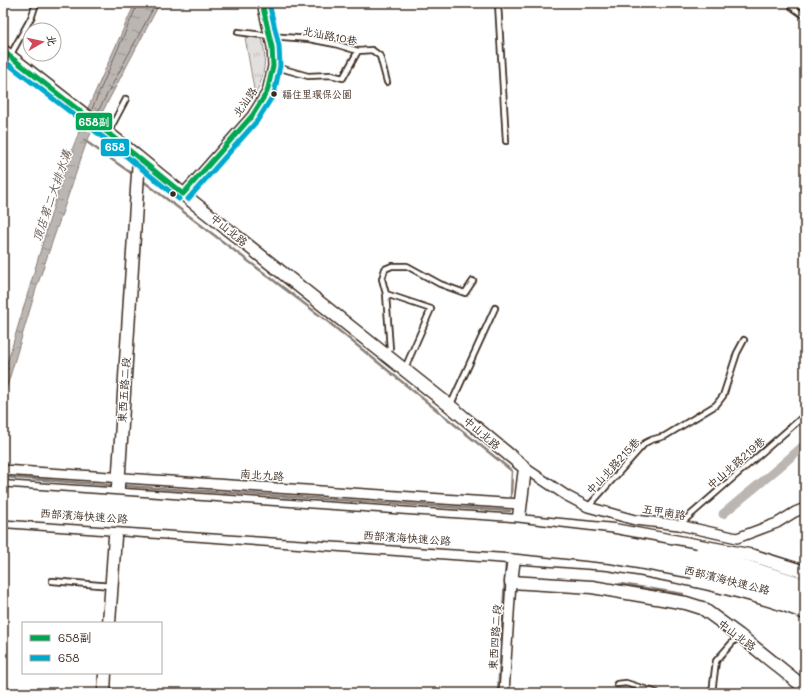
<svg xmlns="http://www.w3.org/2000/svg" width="808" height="696" viewBox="0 0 808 696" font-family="Mali,'LXGW WenKai TC',sans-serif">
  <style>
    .park { fill: url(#park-tufts); stroke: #8e857e }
    .water { fill: url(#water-ripples); stroke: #887e77 }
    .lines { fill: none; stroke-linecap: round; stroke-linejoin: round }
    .shore { stroke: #6f625a; stroke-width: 1 }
    .stream { stroke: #887e77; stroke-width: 2.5 }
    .canal { stroke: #bcb6b3; stroke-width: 9 }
    .lane-casing { stroke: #3b2a1e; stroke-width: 8 }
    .street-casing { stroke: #3b2a1e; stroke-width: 12 }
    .secondary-casing { stroke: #3b2a1e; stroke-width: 15 }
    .highway-casing { stroke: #3b2a1e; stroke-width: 19 }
    .lane { stroke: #fff; stroke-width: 4.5 }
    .street { stroke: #fff; stroke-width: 9 }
    .secondary { stroke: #fff; stroke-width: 12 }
    .highway { stroke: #fff; stroke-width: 16 }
    .highway-bridge-casing { stroke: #3b2a1e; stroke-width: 19; stroke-linecap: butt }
    .highway-bridge { stroke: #fff; stroke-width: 16 }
    .bus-1-casing { stroke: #fff; stroke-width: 8 }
    .bus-2-casing { stroke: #fff; stroke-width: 8 }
    .bus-1 { stroke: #00a651; stroke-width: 5 }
    .bus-2 { stroke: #00a9ce; stroke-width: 5 }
    .bus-dot { fill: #3b2a1e; stroke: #fff; stroke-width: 1.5 }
    .labels { text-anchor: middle; stroke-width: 3; stroke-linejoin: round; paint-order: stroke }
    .bus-label { font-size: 10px; fill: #3b2a1e; stroke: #fff; text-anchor: start }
    .street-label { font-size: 11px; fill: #3b2a1e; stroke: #fff }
    .water-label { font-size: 12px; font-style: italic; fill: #685b52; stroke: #fff }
    .line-badge { stroke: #fff; stroke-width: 1.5 }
    .badge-label { font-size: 11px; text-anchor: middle; font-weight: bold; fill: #fff }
  </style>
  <defs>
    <pattern id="park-tufts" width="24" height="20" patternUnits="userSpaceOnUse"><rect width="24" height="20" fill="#e2e0de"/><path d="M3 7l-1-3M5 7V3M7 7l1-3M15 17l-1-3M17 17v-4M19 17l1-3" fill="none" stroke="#c3c0be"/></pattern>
    <pattern id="water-ripples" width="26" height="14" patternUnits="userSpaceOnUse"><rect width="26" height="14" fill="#bcb6b3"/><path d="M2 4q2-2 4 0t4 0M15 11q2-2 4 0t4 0" fill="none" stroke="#9a9491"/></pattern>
  </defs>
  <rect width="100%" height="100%" fill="#fff"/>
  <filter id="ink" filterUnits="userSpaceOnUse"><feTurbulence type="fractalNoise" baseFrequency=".025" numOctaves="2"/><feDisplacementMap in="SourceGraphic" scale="8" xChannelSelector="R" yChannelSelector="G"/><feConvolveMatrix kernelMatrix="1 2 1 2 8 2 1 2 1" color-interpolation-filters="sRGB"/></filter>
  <g filter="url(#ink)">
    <path class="park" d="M245 37 262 38C267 58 265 76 255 95Z"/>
    <path class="water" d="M135 3H160L87 141 36 289 3 400V377L64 171 88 108Z"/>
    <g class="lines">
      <path class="shore" d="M91 111 138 3
        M96 115 156 3"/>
      <path class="stream" d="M84 140 131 173
        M143 181 327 321 512 471 511 496
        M3 477 111 485
        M125 486 510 511
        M620 584 683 594
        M498 693 506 563"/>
      <path class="canal" d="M723 514C750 491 779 469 805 444"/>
      <g class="lane-casing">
        <path id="lane" d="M498 3 506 141
          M793 3 792 7 805 16
          M238 32 270 36 309 39 335 44 358 51 372 50 380 56 387 82
          M10 56 32 16 36 3
          M273 66 308 76 331 75 343 78 358 51
          M108 133 126 99
          M386 294 431 309 405 368
          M386 354 390 349 386 294 382 279 385 269 392 266H407L440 284 465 293 473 281
          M451 404 495 308
          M588 507 645 443 651 440 665 436 716 405 723 396 737 353 744 340
          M679 525 805 415
          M52 581 111 586
          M617 684 626 683 657 693
          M712 693 716 661 739 635"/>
      </g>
      <g class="street-casing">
        <path id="street" d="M183 194 252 116 267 92 273 66 272 47 262 3
          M525 468 567 496 588 507 635 520 679 525 737 538 777 523 795 512 805 508
          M3 470 520 504
          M504 693 511 582"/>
      </g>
      <g class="secondary-casing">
        <path id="secondary" d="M3 51 108 133 183 194 450 406 525 468 511 582 592 587 686 603 702 608 739 635 805 688
          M3 487 518 521 614 530 754 556 805 572
          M117 502 139 158
          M3 521 608 564C653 571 697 580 741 592 763 598 784 604 805 613
          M109 623 116 522
          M104 693 105 673"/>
      </g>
      <g class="highway-casing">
        <path id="highway" d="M695 557 748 569 805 587
          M693 570 743 582 805 602"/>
      </g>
      <use href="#lane" class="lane"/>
      <use href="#street" class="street"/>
      <use href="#secondary" class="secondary"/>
      <use href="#highway" class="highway"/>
      <g class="highway-bridge-casing">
        <path id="highway-bridge" d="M3 496 517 531 612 542 695 557
          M3 511 514 545 610 555 693 570"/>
      </g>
      <use href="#highway-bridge" class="highway-bridge"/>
      <g class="bus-1-casing">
        <path id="bus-1" d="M3 51 108 133 183 194
          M183 194 252 116 267 92 273 66 272 47 262 3"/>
      </g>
      <g class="bus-2-casing">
        <path id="bus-2" d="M3 60 104 138 179 199
          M188 199 257 121 274 94 280 66 279 46 269 3"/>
      </g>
      <use href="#bus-1" class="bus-1"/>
      <use href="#bus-2" class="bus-2"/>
    </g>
  </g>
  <g class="bus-dot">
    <circle cx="274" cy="94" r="3.5"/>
    <circle cx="173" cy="194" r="3.5"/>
  </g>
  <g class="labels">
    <g class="bus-label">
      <text x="282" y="98">福住里環保公園</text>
    </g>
    <g class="street-label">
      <text transform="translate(330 36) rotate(11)" y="4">北汕路10巷</text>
      <text transform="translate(245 102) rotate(-55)" y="4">北汕路</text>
      <text transform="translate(229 230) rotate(39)" y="4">中山北路</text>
      <text transform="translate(124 390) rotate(-86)" y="4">東西五路二段</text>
      <text transform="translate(482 433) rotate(40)" y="4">中山北路</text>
      <text transform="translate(736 463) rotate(-41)" y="4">中山北路219巷</text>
      <text transform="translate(613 466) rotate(-47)" y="4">中山北路215巷</text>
      <text transform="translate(262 475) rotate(4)" y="4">南北九路</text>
      <text transform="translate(664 512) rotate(9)" y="4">五甲南路</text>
      <text transform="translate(84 516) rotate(4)" y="4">西部濱海快速公路</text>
      <text transform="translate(407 538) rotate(4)" y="4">西部濱海快速公路</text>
      <text transform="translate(727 580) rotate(14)" y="4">西部濱海快速公路</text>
      <text transform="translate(737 635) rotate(37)" y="4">中山北路</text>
      <text transform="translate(495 637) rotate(-86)" y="4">東西四路二段</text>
    </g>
    <g class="water-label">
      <text transform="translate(52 196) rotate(-71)" y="4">頂店第二大排水溝</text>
    </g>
  </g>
  <g class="line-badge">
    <rect x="75" y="112" width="38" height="19" rx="4" fill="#00a651"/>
    <rect x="100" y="138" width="30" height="19" rx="4" fill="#00a9ce"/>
  </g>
  <g class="badge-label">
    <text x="94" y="126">658副</text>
    <text x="115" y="151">658</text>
  </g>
  <rect width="808" height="696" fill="none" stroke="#fff" stroke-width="16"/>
  <rect x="8" y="8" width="792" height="680" fill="none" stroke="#3b2a1e" stroke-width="1.5" filter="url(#ink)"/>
  <rect x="22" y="622" width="140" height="52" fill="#ffffff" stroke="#b1aaa5"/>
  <rect x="30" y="635" width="20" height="6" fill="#00a651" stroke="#b1aaa5"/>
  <text x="58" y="642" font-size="12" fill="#3b2a1e">658副</text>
  <rect x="30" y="655" width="20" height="6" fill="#00a9ce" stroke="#b1aaa5"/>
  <text x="58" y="662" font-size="12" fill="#3b2a1e">658</text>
  <g transform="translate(42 42) rotate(81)"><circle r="19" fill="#ffffff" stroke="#b1aaa5"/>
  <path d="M0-3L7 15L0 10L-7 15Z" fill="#d1495b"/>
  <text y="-6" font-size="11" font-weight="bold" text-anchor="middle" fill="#3b2a1e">北</text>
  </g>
</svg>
